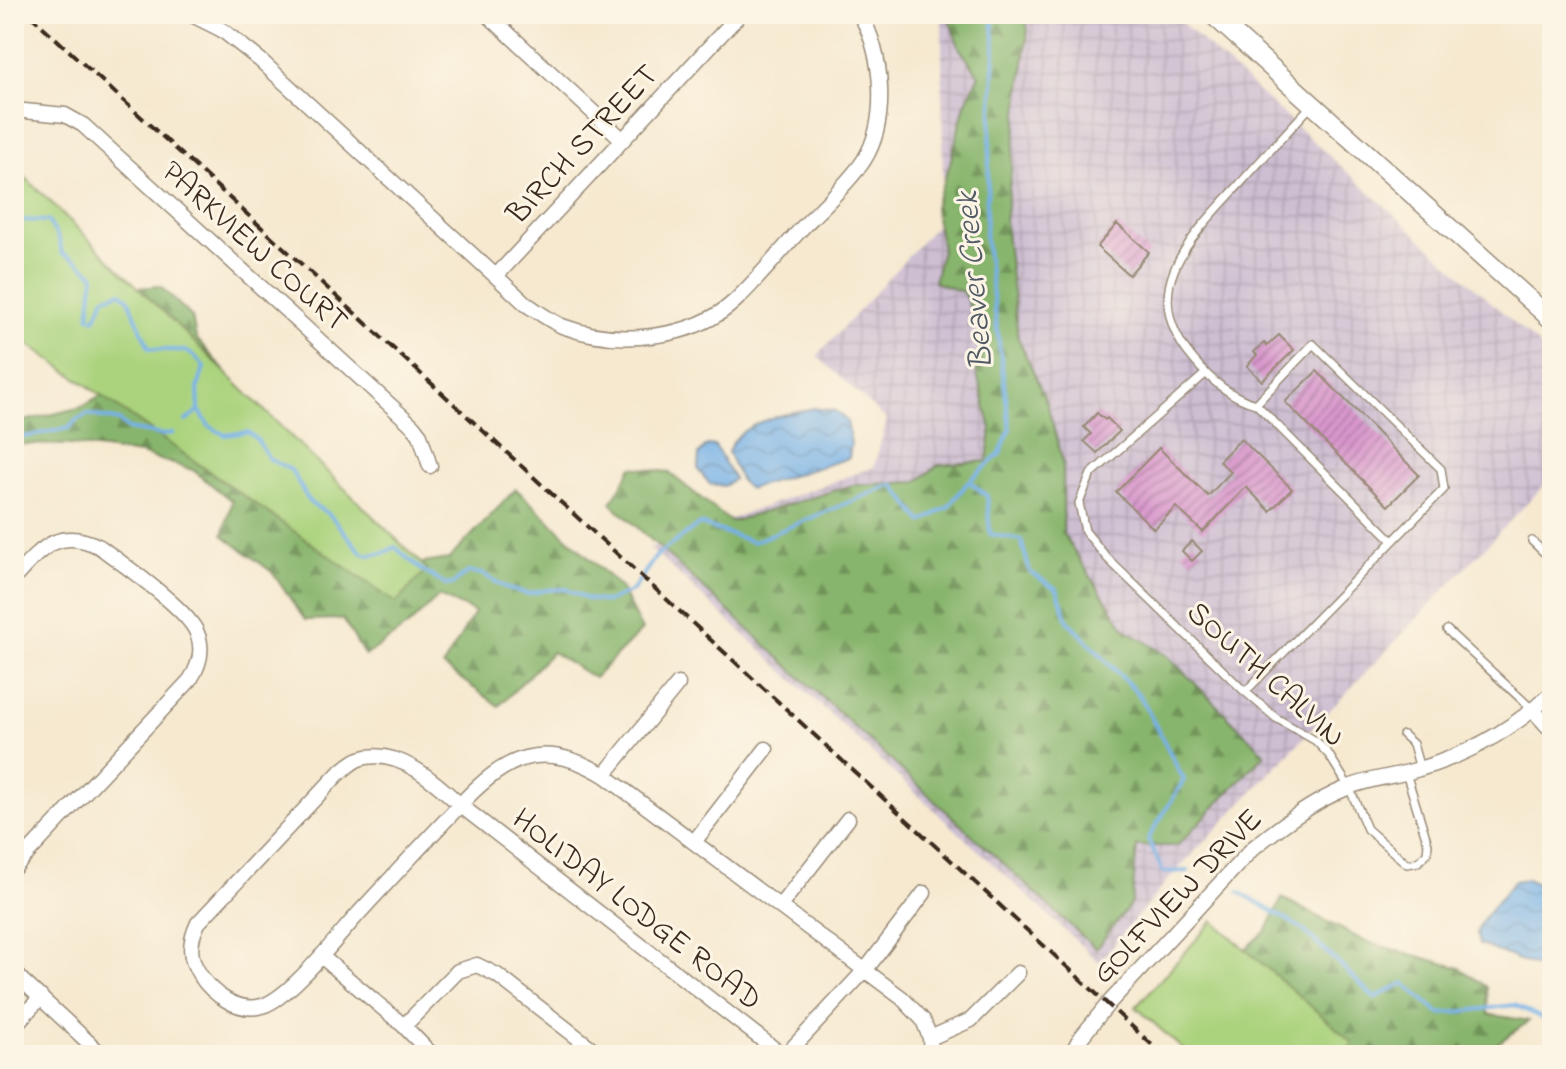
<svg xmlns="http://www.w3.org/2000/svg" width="1566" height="1069" viewBox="0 0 1566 1069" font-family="'Indie Flower',sans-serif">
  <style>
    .industrial { fill: url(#industrial-grid) }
    .forest { fill: url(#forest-firs); stroke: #627046; stroke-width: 2 }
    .park { fill: #abd37e; stroke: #737e4e; stroke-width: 2 }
    .water { fill: url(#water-waves); stroke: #586e82; stroke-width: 2 }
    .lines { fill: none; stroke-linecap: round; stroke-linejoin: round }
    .stream { stroke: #76b1e7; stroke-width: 4 }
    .building { fill: url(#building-hatch) }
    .service-casing { stroke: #988a77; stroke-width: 10 }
    .minor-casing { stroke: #988a77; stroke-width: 17 }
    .tertiary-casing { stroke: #988a77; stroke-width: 21 }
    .service { stroke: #fff; stroke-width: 7 }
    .minor { stroke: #fff; stroke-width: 14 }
    .tertiary { stroke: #fff; stroke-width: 18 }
    .rail { stroke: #3b2a1e; stroke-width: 4; stroke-dasharray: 12 6; stroke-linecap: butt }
    .labels { text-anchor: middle; stroke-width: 6; stroke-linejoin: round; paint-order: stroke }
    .street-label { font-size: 32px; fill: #3b2a1e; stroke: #fcf5e5 }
    .water-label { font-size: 34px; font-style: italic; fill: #505964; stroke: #fcf5e5 }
  </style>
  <defs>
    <pattern id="industrial-grid" width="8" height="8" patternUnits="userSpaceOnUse" patternTransform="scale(2)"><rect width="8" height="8" fill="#cdbed2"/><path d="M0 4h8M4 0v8" fill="none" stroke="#b1a3b4"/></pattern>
    <pattern id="forest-firs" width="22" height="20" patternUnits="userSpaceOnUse" patternTransform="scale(2)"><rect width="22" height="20" fill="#88b56d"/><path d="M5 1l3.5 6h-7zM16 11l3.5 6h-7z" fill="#709359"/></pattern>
    <pattern id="water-waves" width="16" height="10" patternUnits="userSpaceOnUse" patternTransform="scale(2)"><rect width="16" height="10" fill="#76b1e7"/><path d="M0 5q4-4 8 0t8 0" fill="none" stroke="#6290bb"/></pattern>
    <pattern id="building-hatch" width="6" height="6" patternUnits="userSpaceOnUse" patternTransform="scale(2)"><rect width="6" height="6" fill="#d896cc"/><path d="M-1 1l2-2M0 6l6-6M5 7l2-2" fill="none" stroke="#b07ba5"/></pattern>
  </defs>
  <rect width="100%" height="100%" fill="#fcf5e5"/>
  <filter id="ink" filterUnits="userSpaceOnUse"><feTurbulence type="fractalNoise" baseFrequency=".0125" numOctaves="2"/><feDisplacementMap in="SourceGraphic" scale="16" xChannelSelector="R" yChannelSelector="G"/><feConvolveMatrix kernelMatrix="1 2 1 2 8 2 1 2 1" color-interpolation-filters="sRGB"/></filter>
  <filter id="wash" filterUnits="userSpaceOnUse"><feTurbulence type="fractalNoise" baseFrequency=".006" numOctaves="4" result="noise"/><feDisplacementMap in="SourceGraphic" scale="32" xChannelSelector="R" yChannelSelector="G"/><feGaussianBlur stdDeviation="1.8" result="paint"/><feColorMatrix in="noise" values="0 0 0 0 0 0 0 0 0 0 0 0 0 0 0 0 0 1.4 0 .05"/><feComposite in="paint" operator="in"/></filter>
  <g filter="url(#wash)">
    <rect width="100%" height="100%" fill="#f6e9d0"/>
    <path class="industrial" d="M942 14H1172L1552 357V477L1167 881 1099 962 650 548 874 467 887 420 817 356 943 218Z"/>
    <path class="forest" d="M947 14H1023L1028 29 1005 222 1018 338 1047 403 1063 463V534L1125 629 1168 656 1265 754 1177 846H1137L1132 902 1096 949 611 503 632 467 668 472 731 522 853 485 917 482 938 465 987 461 991 429 976 370 985 347 977 321 963 292 934 282 942 249 934 207 949 167 965 104 979 75 960 49Z
      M160 286 192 317 196 338 276 430 411 565 449 559 516 489 620 587 642 630 594 678 552 652 499 706 443 666 475 612 439 596 409 625 365 656 343 619 305 620 272 572 223 535 232 501 193 470 141 454 73 445 14 444 20 422 82 407 120 385 116 290Z
      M1282 898 1364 941 1460 968 1487 987 1488 1014 1529 1021 1481 1055H1215L1206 984 1267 930Z"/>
    <path class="park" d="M14 177 26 178 427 569 396 603 14 334Z
      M1213 921 1353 1043 1343 1055H1189L1136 1007Z"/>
    <path class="water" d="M813 408 835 411 847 421 851 444 849 458 749 489 741 482 728 452C740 420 784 415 813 408Z
      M707 445 715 446 734 479 724 486 710 484 698 470 699 454Z
      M1527 879 1552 892V973L1479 944 1477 932 1481 922 1514 881Z"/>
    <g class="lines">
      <path class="stream" d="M14 220 48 221 59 239 62 253 76 260 94 275 89 316 95 319 105 297 121 292 129 300 149 348C176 355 183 340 204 367L198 388 199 410 209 426 225 435 248 432 258 441 269 459 291 470 310 503 329 514 361 552 368 555 384 553 395 547 419 568 446 585 453 584 468 572 483 574 508 589 528 594 546 590 566 589 587 599 607 602 632 591 657 555 700 524 753 542 893 484 922 522 948 507 969 481 987 496 990 534 1021 540 1030 572 1057 589 1068 621 1140 696 1184 780 1148 839 1163 872 1188 871
        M186 421 199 410
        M14 439 69 428 76 420 88 414 119 421 128 429 163 435 173 433
        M969 481 1000 454 1010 429 985 234 995 51 992 14
        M1239 892 1301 928 1375 998 1404 983 1440 1014 1515 1005 1552 1023"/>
    </g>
    <g id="blocks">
      <path class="building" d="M1117 224 1149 252 1129 275 1097 247Z
        M1279 335 1294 350 1262 381 1247 366 1257 355 1254 352 1264 343 1267 346Z
        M1317 371 1419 475 1388 506 1285 402Z
        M1097 413 1105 420 1107 418 1120 431 1097 453 1084 441 1091 434 1084 427Z
        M1241 439 1292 489 1270 511 1246 487 1203 532 1176 507 1154 529 1116 492 1159 448 1208 496 1231 472 1219 461Z
        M1192 541 1202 551 1192 561 1182 551Z"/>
    </g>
  </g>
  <g filter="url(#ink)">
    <use href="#blocks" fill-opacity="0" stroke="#988a77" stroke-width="2"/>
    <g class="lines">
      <g class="service-casing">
        <path id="service" d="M1205 374 1091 474 1079 503 1085 531 1107 558 1242 689 1276 718 1316 741 1329 755 1349 787 1367 829 1407 864 1418 862 1427 853 1428 844 1406 773
          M1256 404 1393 541
          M1532 541 1552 560
          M1447 630 1533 710
          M1245 692 1444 489 1441 469 1313 344 1256 404C1230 397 1210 380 1193 359 1135 291 1190 238 1237 187 1261 160 1286 133 1311 106
          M1403 735 1413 744 1420 769"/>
      </g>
      <g class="minor-casing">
        <path id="minor" d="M190 14 222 30 260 60 526 304C537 311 550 321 562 326 615 346 693 341 736 300 759 278 780 252 802 228 820 209 850 182 864 160 889 120 883 54 860 14
          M487 14 623 140
          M14 110 65 115 83 125 413 426 420 435 430 466
          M496 276 740 14
          M14 578C41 549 58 526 100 547 122 564 188 609 197 633 204 649 199 666 190 680L14 868
          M1533 710 1552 731
          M604 775 678 684
          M694 842 766 749
          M780 906 848 819
          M321 956 404 1026 432 1055
          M14 973 102 1055
          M14 1026 41 997
          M404 1026 458 971 477 965 497 975 600 1055
          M782 1055 460 805C436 782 396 746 359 759 351 762 345 769 338 774L198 923C189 942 188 957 200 975 212 994 238 1013 262 1006 290 998 338 936 359 913 392 877 426 841 460 805 505 756 543 738 604 775L902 998 923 1020 930 1038
          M786 1055 867 968 924 893
          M931 1055 930 1038 971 1020 1018 973
          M1071 1055 1079 1040 1108 1004 1253 848C1282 825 1312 802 1347 788 1369 778 1395 777 1419 769 1470 754 1513 729 1552 693"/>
      </g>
      <g class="tertiary-casing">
        <path id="tertiary" d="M1212 14 1552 320"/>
      </g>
      <use href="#service" class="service"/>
      <use href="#minor" class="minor"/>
      <use href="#tertiary" class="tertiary"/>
      <path class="rail" d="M29 14 1163 1055"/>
    </g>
  </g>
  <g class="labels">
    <g class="street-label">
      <text transform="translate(581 143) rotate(-47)" y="11">BIRCH STREET</text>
      <text transform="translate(256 245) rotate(42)" y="11">PARKVIEW COURT</text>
      <text transform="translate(1267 673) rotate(42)" y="11">SOUTH CALVIN</text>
      <text transform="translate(1176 895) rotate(-46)" y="11">GOLFVIEW DRIVE</text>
      <text transform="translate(638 908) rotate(38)" y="11">HOLIDAY LODGE ROAD</text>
    </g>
    <g class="water-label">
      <text transform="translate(972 281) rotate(-95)" y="12">Beaver Creek</text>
    </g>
  </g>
  <rect width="1566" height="1069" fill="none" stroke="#fcf5e5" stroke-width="48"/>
</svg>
